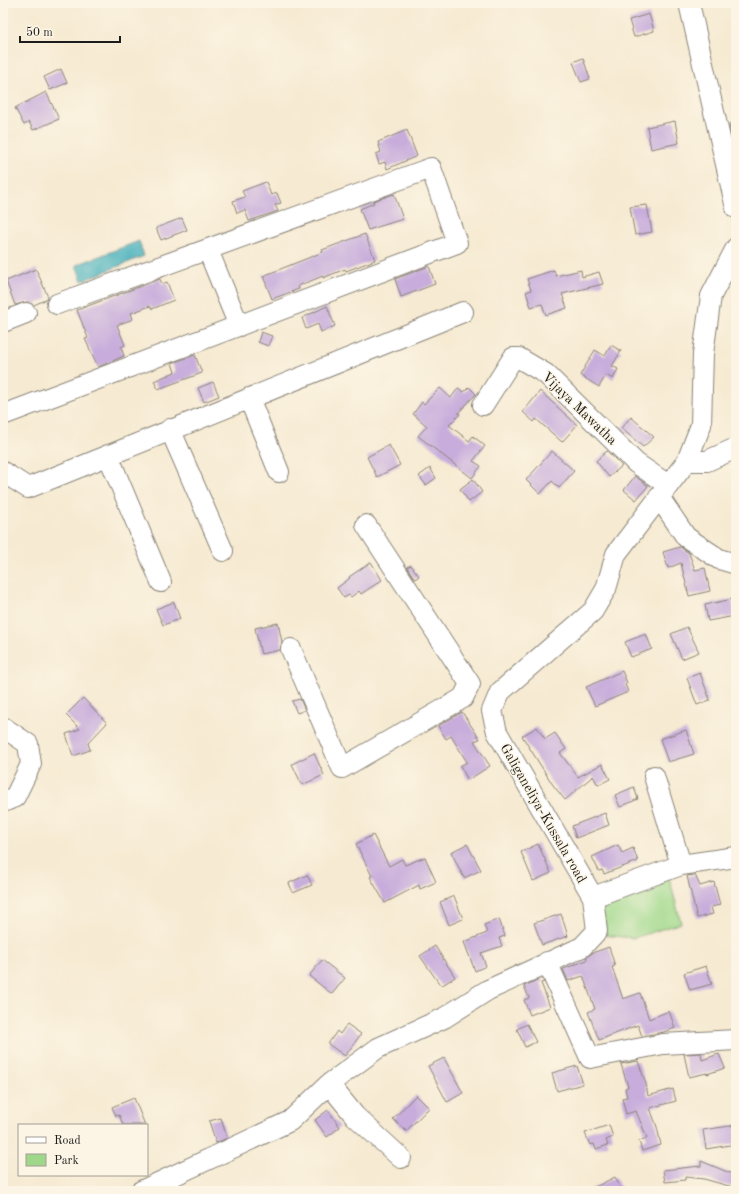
<svg xmlns="http://www.w3.org/2000/svg" width="739" height="1194" viewBox="0 0 739 1194" font-family="'Old Standard TT',serif">
  <style>
    .green { fill: #9fd88a; stroke: #5e7a53 }
    .water { fill: #3faebb; stroke: #2e656c }
    .building { fill: #c8addc }
    .lines { fill: none; stroke-linecap: round; stroke-linejoin: round }
    .minor-casing { stroke: #898377; stroke-width: 22 }
    .minor { stroke: #fff; stroke-width: 20 }
    .labels { text-anchor: middle; stroke-width: 3; stroke-linejoin: round; paint-order: stroke }
    .street-label { font-size: 14px; fill: #1c1c1c; stroke: #fcf5e5 }
  </style>
  <rect width="100%" height="100%" fill="#fcf5e5"/>
  <filter id="ink" filterUnits="userSpaceOnUse"><feTurbulence type="fractalNoise" baseFrequency=".025" numOctaves="2"/><feDisplacementMap in="SourceGraphic" scale="8" xChannelSelector="R" yChannelSelector="G"/><feConvolveMatrix kernelMatrix="1 2 1 2 8 2 1 2 1" color-interpolation-filters="sRGB"/></filter>
  <filter id="wash" filterUnits="userSpaceOnUse"><feTurbulence type="fractalNoise" baseFrequency=".012" numOctaves="4" result="noise"/><feDisplacementMap in="SourceGraphic" scale="16" xChannelSelector="R" yChannelSelector="G"/><feGaussianBlur stdDeviation="0.9" result="paint"/><feColorMatrix in="noise" values="0 0 0 0 0 0 0 0 0 0 0 0 0 0 0 0 0 1.4 0 .05"/><feComposite in="paint" operator="in"/></filter>
  <g filter="url(#wash)">
    <rect width="100%" height="100%" fill="#f6ead2"/>
    <path class="green" d="M668 873 681 923 634 938 602 935 599 898Z"/>
    <path class="water" d="M139 241 144 256 82 281 76 265Z"/>
    <g id="blocks">
      <path class="building" d="M649 14 654 31 634 37 629 20Z
        M583 58 590 79 581 82 573 62Z
        M61 69 67 83 50 90 44 77Z
        M46 92 59 119 33 130 29 122 24 125 15 108Z
        M675 121 679 143 651 149 647 127Z
        M736 122V142L733 143 729 124Z
        M407 130 417 156 387 169 385 162 379 164 376 154 381 152 378 142Z
        M266 182 271 195 277 193 281 203 275 205 278 211 249 221 245 210 237 213 233 201 245 197 242 191Z
        M394 194 403 219 368 230 360 209 374 203 373 201Z
        M647 205 652 232 635 235 630 207Z
        M182 218 187 230 161 240 156 228Z
        M365 234 375 260 346 271 345 269 323 278V276L298 286 299 289 272 299 263 276 323 252 322 250Z
        M429 266 435 284 401 297 395 279Z
        M36 269 48 297 47 299 34 305 27 302 15 305 6 281Z
        M554 270 556 276 581 270 582 277 599 272 603 284 562 294 567 308 546 315 542 304 531 307 526 292 531 290 527 279Z
        M160 279 162 284 167 282 174 300 152 309 150 306 131 313 133 319 117 325 125 345 121 347 124 356 98 367 85 339 88 338 77 310Z
        M327 306 335 326 321 332 318 324 306 329 302 318Z
        M261 332 272 336 268 346 258 342Z
        M611 345 621 351 612 366 618 369 613 379 606 375 599 387 580 375 595 350 605 356Z
        M195 355 202 373 158 389 154 381 175 372 172 363Z
        M213 382 219 396 204 402 198 388Z
        M469 387 476 394 458 413 460 414 449 425 469 441 473 436 485 446 473 461 481 466 472 478 418 436 427 426 413 414 422 402 424 404 440 388 451 398 458 388 464 392Z
        M540 391 577 425 562 442 536 419 534 422 523 412Z
        M631 417 654 437 643 447 621 428Z
        M389 445 400 465 377 477 367 457Z
        M552 451 574 471 559 488 552 481 540 494 526 480Z
        M607 451 622 466 609 477 596 461Z
        M430 468 436 478 426 485 419 476Z
        M635 476 648 486 636 500 624 490Z
        M473 479 482 492 469 502 460 489Z
        M680 547 689 553 695 570 705 568 710 591 689 596 681 563 668 568 663 552Z
        M371 562 382 580 361 594 359 591 351 597 349 595 344 598 337 588 350 578 349 577Z
        M411 565 419 576 415 579 407 567Z
        M732 599 735 616 708 621 705 605Z
        M174 602 180 619 163 625 156 609Z
        M278 623 282 642 280 650 261 654 255 628Z
        M687 627 699 652 682 659 671 634Z
        M646 634 652 649 631 657 625 642Z
        M622 671 627 683 625 684 628 692 595 706 586 687Z
        M700 673 710 700 697 705 687 678Z
        M83 698 107 723 88 743 90 750 73 756 66 734 80 729 66 715Z
        M300 699 305 710 297 713 292 701Z
        M462 712 480 739 474 741 490 766 468 780 460 766 467 762 451 736 446 739 438 726Z
        M537 727 545 739 555 733 566 749 560 753 578 777 602 764 610 779 598 785 593 776 565 800 553 785 522 736Z
        M686 730 694 754 668 762 660 739Z
        M314 753 324 775 302 785 292 764Z
        M634 787 638 799 620 807 615 795Z
        M605 813 609 825 576 838 572 826Z
        M373 835 389 866 402 859 405 865 425 857 436 882 420 889 419 885 385 903 370 877 372 876 356 844Z
        M467 844 481 870 464 878 451 852Z
        M538 844 551 873 533 881 521 852Z
        M618 845 622 853 633 848 638 861 604 874 602 870 599 871 592 857Z
        M307 875 312 885 293 893 289 883Z
        M695 875 700 886 714 882 720 905 711 907 713 914 697 918 687 876Z
        M454 896 463 919 449 925 440 902Z
        M561 914 568 936 542 945 534 923Z
        M499 919 505 936 499 938 502 946 481 953 486 966 475 971 464 942 487 933 484 925Z
        M435 946 455 977 441 986 420 956Z
        M609 947 615 966 612 967 623 999 640 993 649 1019 669 1011 675 1028 664 1032 642 1036 638 1025 599 1040 588 1012 595 1009 583 976 568 981 563 969 587 960 586 958 592 953Z
        M322 960 345 978 332 994 309 976Z
        M706 966 712 984 690 990 684 973Z
        M542 978 544 982 541 983 550 1007 530 1015 524 1000 529 998 524 986Z
        M347 1024 361 1034 345 1056 328 1044 337 1031 340 1034Z
        M527 1024 536 1042 525 1047 517 1029Z
        M701 1053 702 1060 719 1054 725 1068 707 1074V1073L689 1077 684 1054Z
        M444 1058 463 1093 447 1102 428 1066Z
        M638 1061 646 1084 648 1096 673 1089 676 1101 650 1108 657 1127 661 1145 642 1151 639 1141 647 1138 636 1111 626 1114 622 1098 627 1097 625 1088 628 1087 621 1064Z
        M577 1066 583 1084 557 1091 552 1073Z
        M416 1095 429 1108 406 1131 393 1119Z
        M134 1098 145 1125H123L119 1115 116 1116 112 1107Z
        M328 1110 340 1127 327 1137 315 1120Z
        M221 1118 227 1138 216 1143 209 1121Z
        M609 1125 613 1137 606 1140 608 1145 596 1149 594 1144 590 1145 585 1133Z
        M736 1125V1144L706 1149 703 1130Z
        M701 1161 730 1173H736V1188L704 1179 685 1177V1180L665 1182 663 1170 701 1166Z
        M615 1177 622 1191H587Z"/>
    </g>
  </g>
  <g filter="url(#ink)">
    <use href="#blocks" fill-opacity="0" stroke="#898377" stroke-width="1"/>
    <g class="lines">
      <g class="minor-casing">
        <path id="minor" d="M689 3 736 208
          M208 250 239 326
          M3 322 26 313
          M249 398 279 472
          M483 405 513 358H519L546 374 636 463 668 485
          M3 415 457 243 431 168 57 304
          M170 429 223 551
          M108 455 161 582
          M687 461H707L736 448
          M3 472 28 488 463 312
          M659 497 686 537 719 559 736 564
          M366 525 470 684
          M291 649 342 768 463 698 470 684
          M3 727 28 744 31 764 15 797 3 802
          M654 776 681 865
          M593 897 681 865 736 857
          M547 962 590 1058 663 1044 736 1040
          M329 1084 355 1116 401 1158
          M141 1191 290 1121 329 1084 378 1048 444 1018 488 990 582 947 597 931 593 897 497 732 492 711 500 692 593 611 606 589 616 554 687 461 701 425 703 354 711 296 736 248"/>
      </g>
      <use href="#minor" class="minor"/>
    </g>
  </g>
  <g class="labels">
    <g class="street-label">
      <text transform="translate(580 408) rotate(44)" y="5">Vijaya Mawatha</text>
      <text transform="translate(544 813) rotate(60)" y="5">Galiganeliya-Kussala road</text>
    </g>
  </g>
  <rect width="739" height="1194" fill="none" stroke="#fcf5e5" stroke-width="16"/>
  <rect x="18" y="1124" width="130" height="52" fill="#fcf5e5" stroke="#a29e95"/>
  <rect x="26" y="1137" width="20" height="6" fill="#ffffff" stroke="#a29e95"/>
  <text x="54" y="1144" font-size="12" fill="#1c1c1c">Road</text>
  <rect x="26" y="1154" width="20" height="12" fill="#9fd88a" stroke="#a29e95"/>
  <text x="54" y="1164" font-size="12" fill="#1c1c1c">Park</text>
  <path d="M20 36v6h100v-6" fill="none" stroke="#1c1c1c" stroke-width="2"/>
  <text x="26" y="36" font-size="12" fill="#1c1c1c" stroke="#fcf5e5" stroke-width="3" paint-order="stroke">50 m</text>
</svg>
